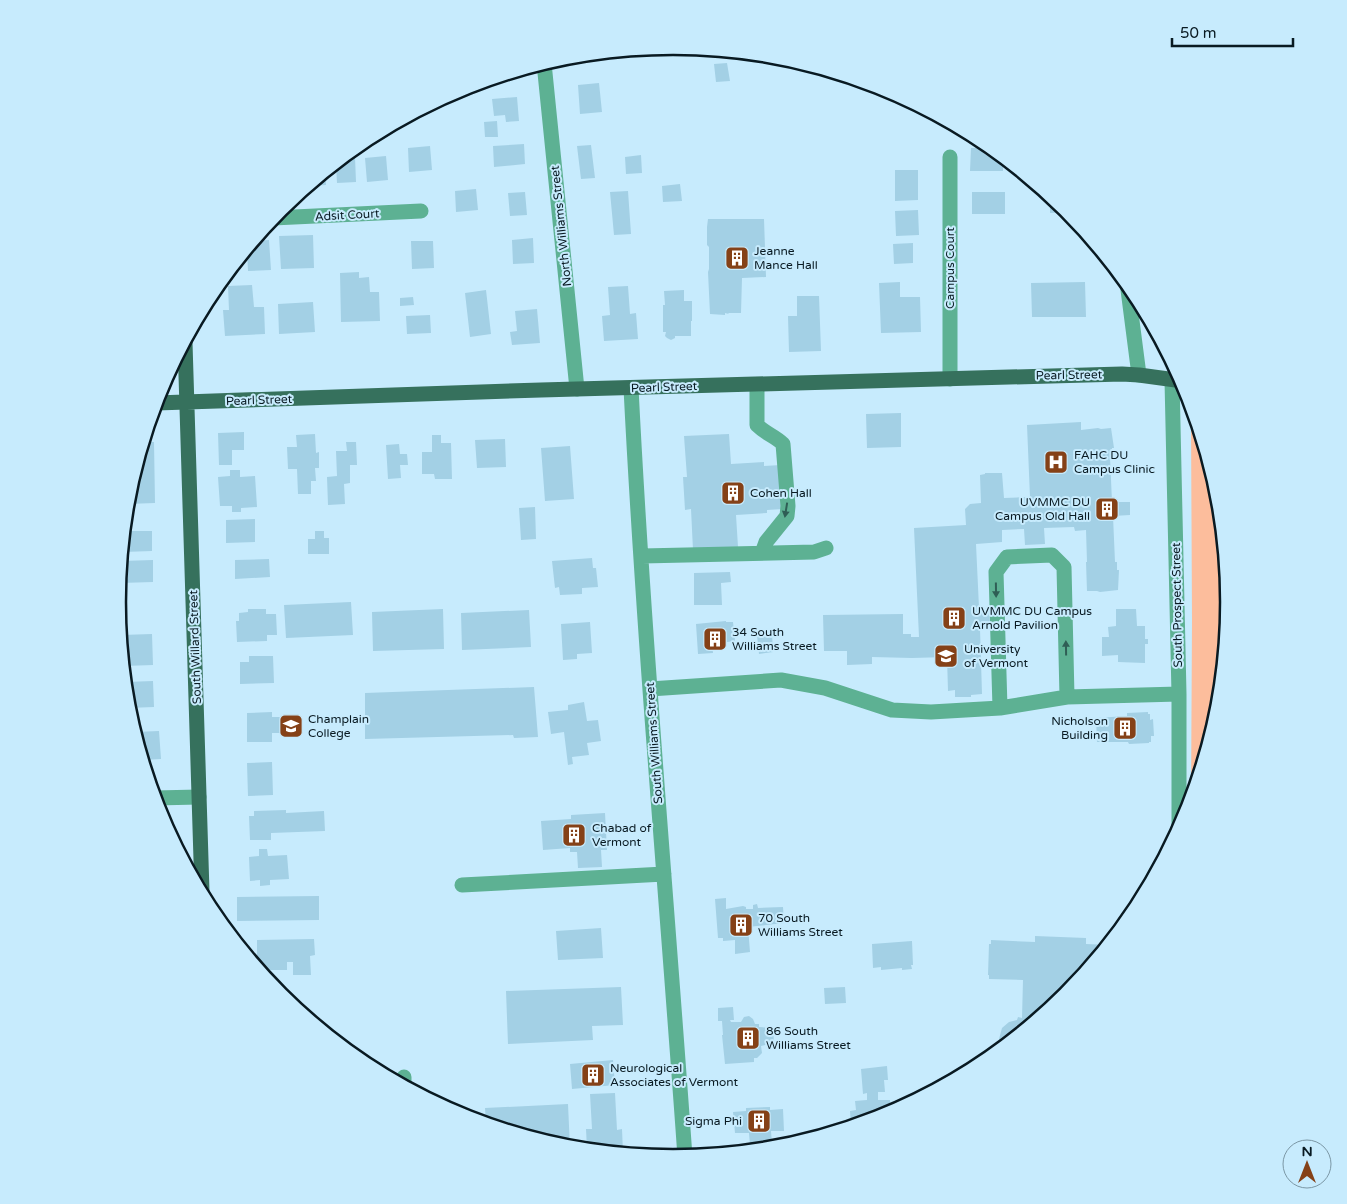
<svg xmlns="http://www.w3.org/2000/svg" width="1347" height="1204" viewBox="0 0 1347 1204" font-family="'Varela Round',sans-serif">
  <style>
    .green { fill: #fcbd9c }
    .building { fill: #a3d0e5 }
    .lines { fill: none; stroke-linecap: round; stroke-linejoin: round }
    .minor { stroke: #5db193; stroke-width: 15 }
    .major { stroke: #36715d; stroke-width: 15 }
    .oneway { fill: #2f5e55 }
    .labels { text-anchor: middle; stroke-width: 4; stroke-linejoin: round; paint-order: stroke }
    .street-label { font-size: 12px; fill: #091a22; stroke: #c7ebfd }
    .poi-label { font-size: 12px; fill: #091a22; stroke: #c7ebfd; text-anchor: start }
    .rim { fill: none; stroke: #091a22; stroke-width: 2.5 }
  </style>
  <rect width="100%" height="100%" fill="#c7ebfd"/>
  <path class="green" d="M1193 408 1219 494 1229 602 1219 711 1191 801 1192 620 1191 419Z"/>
  <path class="building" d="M727 63 730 81 716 82 714 64Z
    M599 83 602 112 580 114 578 85Z
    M517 97 519 121 506 122 505 115 494 116 492 99Z
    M497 121 498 137H485L484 122Z
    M524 144 525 164 494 167 493 146Z
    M591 145 595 178 581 179 577 146Z
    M430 146 432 170 409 172 408 148Z
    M971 148H992L1003 157V171H970Z
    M641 155 642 173 626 174 625 157Z
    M386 156 388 180 367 182 365 158Z
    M355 157 356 182 337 183 336 164 343 158Z
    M895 170H918V200L895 201Z
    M325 172 326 185 308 186Z
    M680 184 682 201 663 202 662 186Z
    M476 189 478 210 456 212 455 191Z
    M628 191 631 234 614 235 610 192Z
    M525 192 527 215 510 216 508 193Z
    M972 192H1005V214H972Z
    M1055 200 1067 209 1069 212 1050 213V203H1055Z
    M918 210 919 235 896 236 895 211Z
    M708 219H764L766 277 742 278 741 313H728L729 314 725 313V315L710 314 708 272 709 269V247L707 245V227Z
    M313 235 314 268 281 269 279 236Z
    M533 238 534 263 513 264 512 240Z
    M269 240 271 270 248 271 247 250 254 241Z
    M411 241H433L434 268 412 269Z
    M913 243V263L894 264 893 244Z
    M233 266 234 274 227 275Z
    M359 272V278L369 277 370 292H379L380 321 341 322 340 273Z
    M900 282V297H920L921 332 881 333 879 283Z
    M1085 282 1086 317H1032L1031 283Z
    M252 285 254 307H264L265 334 225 336 223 310H229L228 286Z
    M628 286 630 314 636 313 638 339 604 341 602 316 610 315 608 287Z
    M486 290 491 334 470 337 465 293Z
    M684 290V301H692V321H691V336H675V338L671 340 667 338 665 336 666 332H663V305H665L664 291Z
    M797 296H819L821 351 789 352 788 316H797Z
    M413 297 414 305 400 306V298Z
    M313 302 315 332 279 334 278 304Z
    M537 309 540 343 512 345 510 332 517 331 515 311Z
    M430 315 431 333 407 334 406 316Z
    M901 413V447L867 448 866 414Z
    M1081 422V430L1098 428 1101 429 1111 428 1114 448H1112V457H1110L1112 502H1130V515L1113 516 1115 562H1117V570H1119L1118 590 1100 592 1097 591H1087L1086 562H1087L1086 530 1075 531 1074 527 1044 528 1045 544 1025 545 1024 529 1002 530V542L976 544 979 608H989L990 628 980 629 982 694 971 695V697H955V690L948 691 947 657 912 658 872 657V664L847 665V651H824L823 615 903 614V634H911V637H919L914 528 966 525 965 509 970 504 981 503 980 475 985 474V473H1002L1004 498 1030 497 1027 425Z
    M244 432V450H232V465H219L218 433Z
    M315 434 316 453 319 452V468H315L316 481H311V494H298L297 469H288L287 447H297L296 435Z
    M729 434 731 464 764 462V466L781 465 783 509 767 510V513L736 515 738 547 693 550 691 509 685 510 683 477H687L684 436Z
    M432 435H441V443H451L452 479H435L434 474H422V452H432Z
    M505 439 506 467 477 468 475 440Z
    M144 442H154L155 503 127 504 128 493Z
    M346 442H356L357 465H350V483L344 484 345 504 328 505 327 477 337 476 336 451H347Z
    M399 444 400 454H407L408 465H400L401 478 388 479 386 445Z
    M570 446 574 499 545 501 541 448Z
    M230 470H240V477L255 476 257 507 241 508V512H232V506H220L218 477 230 476Z
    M535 507 536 539 521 540 519 508Z
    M255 519V542L226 543V520Z
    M125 531H152V551L123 552Z
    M315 531H324V538H329V554H308V539H315Z
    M592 558 593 568H596L598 587 582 588V594L560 595 559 587 555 588 552 561Z
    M269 559 270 577 235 579V560Z
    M153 560V582L120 583 122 561Z
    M730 572 731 582 721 583 722 605H694V573Z
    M351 602 353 635 286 638 284 605Z
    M248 609H266V614H276L277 635H267V641L237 642 236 621H239V613L248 612Z
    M443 609 444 649 373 651 372 612Z
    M1116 609H1136L1137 626H1145V639H1148V644H1145V663L1118 662V655L1102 656V637H1109L1108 627 1116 626Z
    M529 610 531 647 462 650 461 613Z
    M726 621V622H733L735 641 712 644 713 653 698 654 696 624Z
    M590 622 592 653 577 654V659L563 660 561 624Z
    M152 634 153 665 124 666 121 635Z
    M772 634 773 652 759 654 757 635Z
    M249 656H273L274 683 240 684V662H249Z
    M153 681 154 707 128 708 126 682Z
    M534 687 538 737 514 738 513 735 365 739V693Z
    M584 702 587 721 598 720 601 741 587 743 589 755 572 757 573 764 568 765 564 732 551 734 548 712 568 710V705Z
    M272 712V717H288L289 733H272V742H247V713Z
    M1148 712V714H1150V720L1153 719 1154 736H1151V742H1149V743L1129 744 1128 742H1097L1096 718 1127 716V713Z
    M159 731 161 759 143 760 135 732Z
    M272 762 273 795 248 796 247 763Z
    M286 810V813L324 811 325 831 271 833V840H250L249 816H254V811Z
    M605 813 607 850H601L602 867 578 868 577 852H570V848L543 850 541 821 571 819V815Z
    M259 849H267L268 856 287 855 289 879 270 880V885L260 886V880L250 881 249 857 259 856Z
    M319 896V920L237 921V897Z
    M726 898V909L743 906 746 907V909H753V905L757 904 758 908 783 907 784 923 748 927 750 952 735 954V940L723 941V938H718L715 899Z
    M601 928 603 958 558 960 556 931Z
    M1035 936 1086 938V944L1108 945 1066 995 1001 1049 999 1039 1002 1028 1009 1022 1017 1020 1018 1017 1022 1018 1023 980 989 979V975H988L989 944H991V940L1035 942Z
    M314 939 315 955 310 956 311 975H293V962H287V970H260L250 958H257V940Z
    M912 941 913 965H911L912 969 902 970V968L881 970V967L873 968 872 944Z
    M621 987 623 1025 592 1026 593 1040 508 1044 506 991Z
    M845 987 846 1003 825 1004 824 988Z
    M733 1007 734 1020H730L731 1022H741L744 1017 749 1016 753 1019 755 1024H759V1027L773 1028 774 1043 761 1046 762 1053 757 1058H754V1062L725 1064 722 1035H723L722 1021H718V1008Z
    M613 1060 615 1085 572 1089 570 1064Z
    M887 1066 888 1080H884L885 1092H878V1100H890V1104L909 1103 886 1116 851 1126 850 1111 856 1110 855 1101 867 1100V1093L863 1094 861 1069Z
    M615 1093 617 1130 622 1129 623 1153 587 1149 586 1129H592L590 1094Z
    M568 1104 570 1148 565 1147 486 1123 485 1108Z
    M770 1107V1110L783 1109 784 1131H771L772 1144 750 1145 749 1133H735L733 1112 746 1111V1108Z"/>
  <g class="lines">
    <path class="minor" d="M544 63 577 389
      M273 218 421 211
      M1127 282 1139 375
      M950 379V157
      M1172 380 1179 694V830
      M757 385V425C766 434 775 436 783 444L788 506 787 516 766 542 762 553
      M631 388C644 645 667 901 685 1157
      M642 556 814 552 826 548
      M650 689 781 680 825 688 892 710 931 712 1000 708 1067 697 1179 694
      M1000 708 996 572 1007 557 1052 555 1064 567 1067 697
      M155 798 199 797
      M462 885 664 874
      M404 1077V1085"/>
    <path class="major" d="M185 343 202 892
      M156 403 541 390 1122 374 1139 375 1183 381"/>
  </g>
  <defs><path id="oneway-solid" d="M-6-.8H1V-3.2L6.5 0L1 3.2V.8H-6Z" transform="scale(1.25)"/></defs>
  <g class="oneway">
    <use href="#oneway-solid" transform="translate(786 510) rotate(99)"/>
    <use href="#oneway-solid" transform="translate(996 590) rotate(89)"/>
    <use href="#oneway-solid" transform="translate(1066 648) rotate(-91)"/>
  </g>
  <defs>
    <g id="building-square" transform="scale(1.25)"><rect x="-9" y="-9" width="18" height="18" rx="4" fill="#854117" stroke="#c7ebfd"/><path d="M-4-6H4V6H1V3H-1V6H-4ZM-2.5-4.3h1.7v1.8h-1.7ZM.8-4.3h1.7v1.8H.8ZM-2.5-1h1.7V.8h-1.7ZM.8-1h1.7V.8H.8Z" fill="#fff"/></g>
    <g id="hospital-square" transform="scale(1.25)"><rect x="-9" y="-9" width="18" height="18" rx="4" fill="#854117" stroke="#c7ebfd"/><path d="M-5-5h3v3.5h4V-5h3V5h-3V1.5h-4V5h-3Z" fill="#fff"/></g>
    <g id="university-square" transform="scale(1.25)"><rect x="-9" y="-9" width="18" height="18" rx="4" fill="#854117" stroke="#c7ebfd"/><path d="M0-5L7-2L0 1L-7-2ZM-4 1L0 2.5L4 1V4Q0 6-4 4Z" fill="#fff"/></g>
  </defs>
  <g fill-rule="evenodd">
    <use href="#building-square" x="737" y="258"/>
    <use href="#hospital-square" x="1056" y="462"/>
    <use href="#building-square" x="733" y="493"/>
    <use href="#building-square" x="1107" y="509"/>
    <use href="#building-square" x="954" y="618"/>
    <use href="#building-square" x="715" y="639"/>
    <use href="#university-square" x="946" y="656"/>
    <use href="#university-square" x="291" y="726"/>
    <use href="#building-square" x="1125" y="728"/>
    <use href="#building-square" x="574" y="835"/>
    <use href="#building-square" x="741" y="925"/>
    <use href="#building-square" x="748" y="1038"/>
    <use href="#building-square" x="593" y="1075"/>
    <use href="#building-square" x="759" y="1121"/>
  </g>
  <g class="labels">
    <g class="street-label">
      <text transform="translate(347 215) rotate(-3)" y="4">Adsit Court</text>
      <text transform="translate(561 226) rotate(-96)" y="4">North Williams Street</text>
      <text transform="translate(950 268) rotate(-90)" y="4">Campus Court</text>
      <text transform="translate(1069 375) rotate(-1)" y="4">Pearl Street</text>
      <text transform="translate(664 387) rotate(-2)" y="4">Pearl Street</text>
      <text transform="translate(259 400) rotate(-2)" y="4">Pearl Street</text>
      <text transform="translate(1177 605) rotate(-91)" y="4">South Prospect Street</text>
      <text transform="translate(195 647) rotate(-92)" y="4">South Willard Street</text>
      <text transform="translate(654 743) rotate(-94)" y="4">South Williams Street</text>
    </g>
    <g class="poi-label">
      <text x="754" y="255">Jeanne<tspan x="754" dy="14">Mance Hall</tspan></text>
      <text x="1074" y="459">FAHC DU<tspan x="1074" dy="14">Campus Clinic</tspan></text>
      <text x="750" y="497">Cohen Hall</text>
      <text x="1090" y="506" text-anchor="end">UVMMC DU<tspan x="1090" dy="14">Campus Old Hall</tspan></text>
      <text x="972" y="615">UVMMC DU Campus<tspan x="972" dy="14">Arnold Pavilion</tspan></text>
      <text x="732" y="636">34 South<tspan x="732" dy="14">Williams Street</tspan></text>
      <text x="964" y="653">University<tspan x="964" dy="14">of Vermont</tspan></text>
      <text x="308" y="723">Champlain<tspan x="308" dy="14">College</tspan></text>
      <text x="1108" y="725" text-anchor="end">Nicholson<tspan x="1108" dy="14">Building</tspan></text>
      <text x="592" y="832">Chabad of<tspan x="592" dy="14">Vermont</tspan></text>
      <text x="758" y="922">70 South<tspan x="758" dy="14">Williams Street</tspan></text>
      <text x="766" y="1035">86 South<tspan x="766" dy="14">Williams Street</tspan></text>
      <text x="610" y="1072">Neurological<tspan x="610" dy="14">Associates of Vermont</tspan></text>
      <text x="742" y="1125" text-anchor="end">Sigma Phi</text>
    </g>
  </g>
  <path d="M0 0H1347V1204H0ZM126 602a547 547 0 1 1 1094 0a547 547 0 1 1-1094 0Z" fill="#c7ebfd" fill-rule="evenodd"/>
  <path class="rim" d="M126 602a547 547 0 1 1 1094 0a547 547 0 1 1-1094 0Z"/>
  <g transform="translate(1307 1164)"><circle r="24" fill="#c7ebfd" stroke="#7b97a5"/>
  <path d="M0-4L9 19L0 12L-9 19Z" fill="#854117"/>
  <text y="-8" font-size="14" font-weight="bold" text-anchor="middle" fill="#091a22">N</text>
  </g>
  <path d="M1172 38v8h121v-8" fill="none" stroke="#091a22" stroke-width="2.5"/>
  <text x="1180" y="38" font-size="15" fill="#091a22" stroke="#c7ebfd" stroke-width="4" paint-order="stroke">50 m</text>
</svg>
